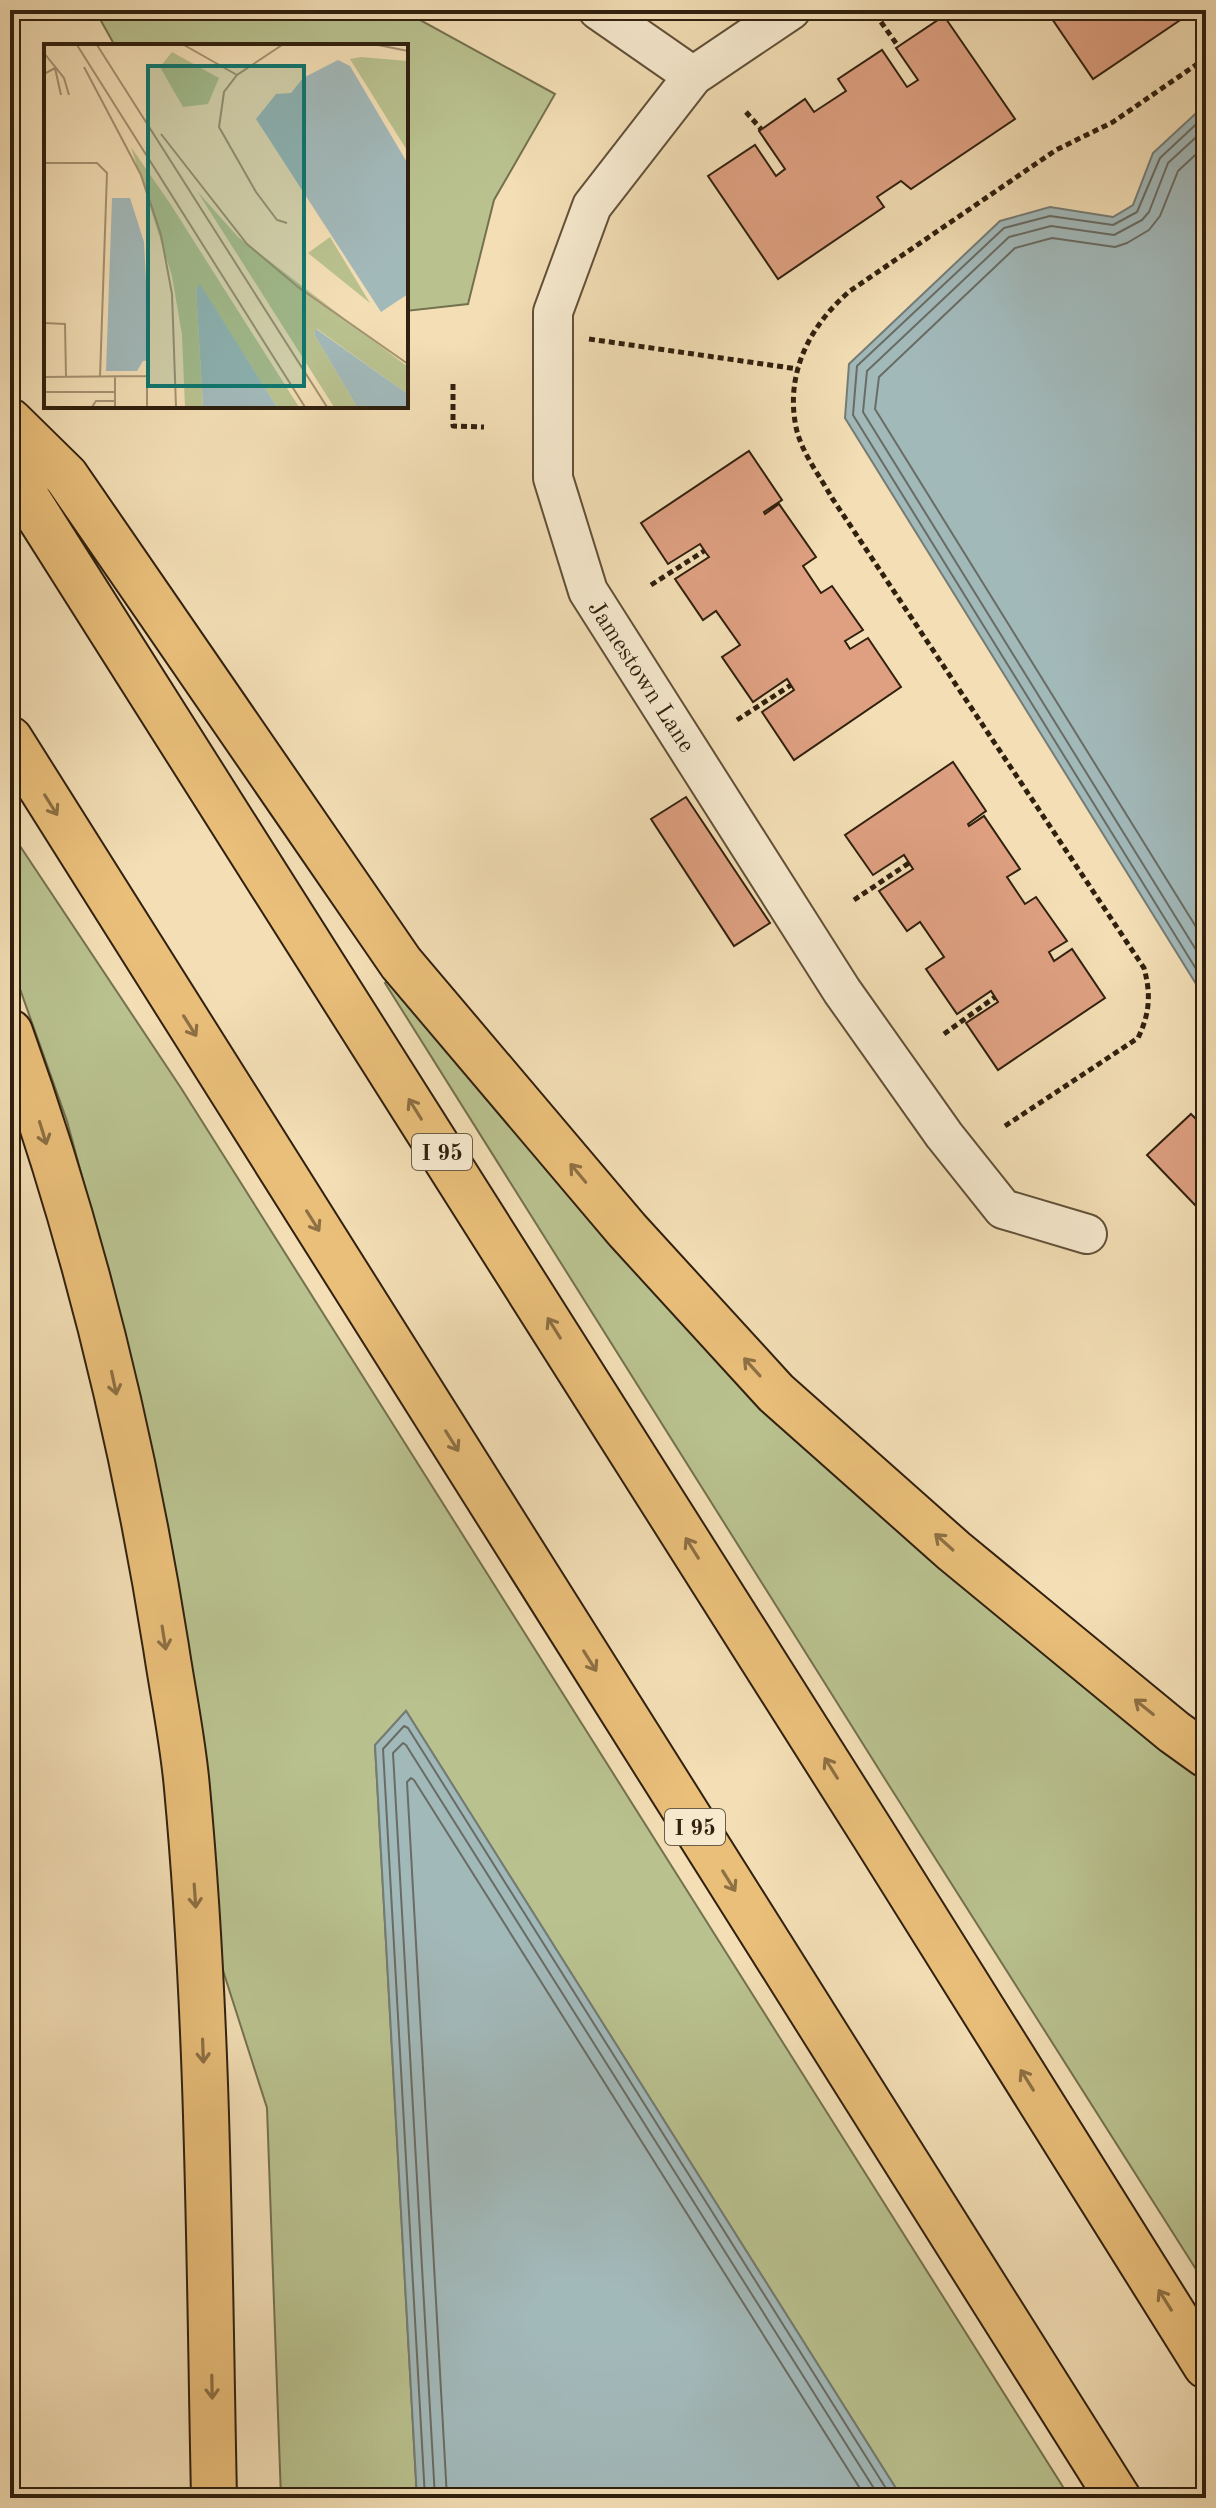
<svg xmlns="http://www.w3.org/2000/svg" width="1216" height="2508" viewBox="0 0 1216 2508" font-family="'Old Standard TT',serif">
  <style>
    .green { fill: #b9c28f; stroke: #74714e; stroke-width: 2 }
    .water { fill: #a2b9ba; stroke: #747c75; stroke-width: 2 }
    .lines { fill: none; stroke-linecap: round; stroke-linejoin: round }
    .shore { stroke: #696c64; stroke-width: 2 }
    .building { fill: #dea081; stroke: #30200e; stroke-width: 2 }
    .minor-casing { stroke: #615038; stroke-width: 42 }
    .motorway-casing { stroke: #30200e; stroke-width: 48 }
    .path { stroke: #30200e; stroke-width: 5; stroke-dasharray: 6 4; stroke-linecap: butt }
    .minor { stroke: #f7eacf; stroke-width: 38 }
    .motorway { stroke: #eabf7a; stroke-width: 44 }
    .oneway { stroke: #8d7044 }
    .labels { text-anchor: middle; stroke-width: 6; stroke-linejoin: round; paint-order: stroke }
    .shield { fill: #f7eacf; stroke: #6c5d48; stroke-width: 2 }
    .shield-label { font-size: 22px; font-weight: bold; fill: #30200e }
    .street-label { font-size: 24px; fill: #30200e; stroke: #f7eacf }
    .inset-road { fill: none; stroke: #a59272; stroke-width: 2 }
    .view { fill: #0f766e; fill-opacity: 0.15; stroke: #0f766e; stroke-width: 4 }
    .inset-edge { fill: none; stroke: #30200e; stroke-width: 4 }
  </style>
  <rect width="100%" height="100%" fill="#f3deb5"/>
  <filter id="stains"><feTurbulence type="fractalNoise" baseFrequency=".0025" numOctaves="4"/><feColorMatrix values="0 0 0 0 .2 0 0 0 0 .09 0 0 0 0 .02 0 0 0 .5 -.17"/></filter>
  <radialGradient id="worn" r=".72"><stop offset=".6" stop-color="#630" stop-opacity="0"/><stop offset="1" stop-color="#630" stop-opacity=".3"/></radialGradient>
  <path class="green" d="M95 10H402L555 94 494 200 468 304 406 311V46H115Z
    M10 831 181 1088 1070 2498H902L406 1711 375 1745 417 2498H281L267 2108 219 1958 158 1488 118 1309 67 1121 10 961Z
    M393 977 521 1137 1206 1767V2285L885 1779 385 983Z"/>
  <path class="water" d="M1206 104V1000L845 418 849 364 1000 221 1050 207 1113 217 1133 205 1153 153Z
    M406 1711 902 2498H417L375 1745Z
    M10 2120 17 2299 10 2300Z"/>
  <g class="lines">
    <path class="shore" d="M1206 115 1160 158 1137 212 1113 225 1050 216 1004 228 857 366 853 415 1206 985
      M1206 128 1168 163 1149 212 1142 220 1114 235 1051 226 1009 237 867 371 863 412 1206 966
      M1206 145 1178 171 1160 216 1149 230 1127 243 1115 247 1052 238 1015 248 879 377 875 409 1206 943
      M425 2498 383 1749 404 1726 408 1728 892 2498
      M435 2498 393 1753 403 1743 406 1745 880 2498
      M447 2498 407 1782 411 1778 414 1780 866 2498"/>
  </g>
  <path class="building" d="M1046 10H1195L1093 79Z
    M944 16 1015 119 911 189 901 181 877 197 884 207 778 279 708 176 755 145 776 176 785 169 759 131 805 99 814 112 846 91 838 79 882 50 907 87 918 80 896 48Z
    M749 451 782 500 764 512 765 514 779 504 816 557 803 566 821 593 832 586 863 630 845 641 850 649 868 638 901 687 794 760 762 712 794 690 787 679 753 702 722 657 740 645 716 611 703 620 675 579 709 557 706 553 700 544 668 564 641 523Z
    M953 762 986 811 968 824 969 826 984 816 1020 869 1007 877 1025 904 1036 897 1067 941 1049 952 1054 961 1072 949 1105 998 998 1070 966 1023 998 1002 991 991 957 1014 926 969 944 957 920 922 907 931 879 891 913 869 904 855 873 875 845 835Z
    M686 797 770 923 734 946 651 819Z
    M1191 1114 1206 1129V1194L1195 1205 1147 1155Z"/>
  <g class="lines">
    <g class="minor-casing">
      <path id="minor" d="M598 10 693 76
        M791 10 693 76 592 206 553 312V478L588 591 842 991 944 1135 1003 1209 1087 1234"/>
    </g>
    <g class="motorway-casing">
      <path id="motorway" d="M10 421 66 476 401 963 627 1230 776 1393 954 1551 1174 1732 1206 1755
        M10 471 873 1834 1206 2366
        M10 739 1118 2498
        M10 1032C82 1231 133 1439 166 1647 173 1694 183 1741 187 1788 209 2024 209 2262 214 2498"/>
    </g>
    <path class="path" d="M881 22 898 46
      M746 112 761 129
      M589 339 798 369
      M453 384V426L484 427
      M651 585 704 551
      M737 720 791 685
      M854 900 909 863
      M944 1034 995 997
      M1005 1126 1138 1038C1150 1013 1151 994 1144 968L832 498C820 476 801 452 796 427 785 373 810 325 850 291L1056 150 1113 122 1206 58"/>
    <use href="#minor" class="minor"/>
    <use href="#motorway" class="motorway"/>
  </g>
  <defs><path id="oneway-shaft" d="M-6 0H5M1.5-3L5.5 0L1.5 3" fill="none" stroke-width="1.6" stroke-linecap="round" stroke-linejoin="round" transform="scale(2)"/></defs>
  <g class="oneway">
    <use href="#oneway-shaft" transform="translate(51 805) rotate(58)"/>
    <use href="#oneway-shaft" transform="translate(190 1026) rotate(58)"/>
    <use href="#oneway-shaft" transform="translate(415 1109) rotate(-122)"/>
    <use href="#oneway-shaft" transform="translate(43 1133) rotate(73)"/>
    <use href="#oneway-shaft" transform="translate(578 1173) rotate(-130)"/>
    <use href="#oneway-shaft" transform="translate(313 1221) rotate(58)"/>
    <use href="#oneway-shaft" transform="translate(554 1328) rotate(-122)"/>
    <use href="#oneway-shaft" transform="translate(752 1367) rotate(-132)"/>
    <use href="#oneway-shaft" transform="translate(114 1383) rotate(78)"/>
    <use href="#oneway-shaft" transform="translate(452 1441) rotate(58)"/>
    <use href="#oneway-shaft" transform="translate(944 1542) rotate(-138)"/>
    <use href="#oneway-shaft" transform="translate(692 1548) rotate(-122)"/>
    <use href="#oneway-shaft" transform="translate(164 1638) rotate(81)"/>
    <use href="#oneway-shaft" transform="translate(590 1661) rotate(58)"/>
    <use href="#oneway-shaft" transform="translate(1144 1707) rotate(-141)"/>
    <use href="#oneway-shaft" transform="translate(831 1768) rotate(-122)"/>
    <use href="#oneway-shaft" transform="translate(729 1881) rotate(58)"/>
    <use href="#oneway-shaft" transform="translate(195 1896) rotate(86)"/>
    <use href="#oneway-shaft" transform="translate(203 2051) rotate(88)"/>
    <use href="#oneway-shaft" transform="translate(1027 2080) rotate(-122)"/>
    <use href="#oneway-shaft" transform="translate(1165 2300) rotate(-122)"/>
    <use href="#oneway-shaft" transform="translate(212 2387) rotate(89)"/>
  </g>
  <g class="labels">
    <g class="shield">
      <rect x="412" y="1134" width="60" height="36" rx="6"/>
      <rect x="665" y="1809" width="60" height="36" rx="6"/>
    </g>
    <g class="shield-label">
      <text x="442" y="1160">I 95</text>
      <text x="695" y="1835">I 95</text>
    </g>
    <g class="street-label">
      <text transform="translate(642 676) rotate(57)" y="8">Jamestown Lane</text>
    </g>
  </g>
  <g transform="translate(44 44)">
    <rect width="364" height="364" fill="#f3deb5"/>
    <path d="M128 8 175 34 164 60 139 63 116 23ZM317 13 364 17V108L306 15ZM87 103 127 161 255 363H233L156 241 152 245 159 363H141L138 291 128 232ZM153 147 194 193 364 323V350L273 285 270 290 313 363H290ZM286 193 326 259 264 209Z" fill="#b9c28f"/>
    <path d="M294 16 306 22 364 120V250L337 268 212 75 232 50 247 49 259 34ZM68 154H86L100 198 106 316 99 317 93 327H62ZM156 240 233 363H159L152 245ZM272 285 364 350V363H313L270 290Z" fill="#a2b9ba"/>
    <path class="inset-road" d="M33 1 261 363M53 1 283 363M140 1 193 31M238 1 193 31 180 48 175 83 212 148 233 176 243 179M334 1 364 7M0 9 20 34 25 51M40 23 97 131 117 191 128 250 132 363M0 30 11 24 17 51M117 90 203 200 254 243 364 320M0 119H53L63 129 56 333M0 279 21 280 22 333M103 320V363M0 333 103 332M71 333V363M0 348H71M48 363 52 357H71"/>
    <path class="view" d="M104 22H260V342H104Z"/>
    <rect width="364" height="364" class="inset-edge"/>
  </g>
  <rect width="1216" height="2508" fill="none" stroke="#f3deb5" stroke-width="40"/>
  <rect x="12" y="12" width="1192" height="2484" fill="none" stroke="#30200e" stroke-width="4"/>
  <rect x="20" y="20" width="1176" height="2468" fill="none" stroke="#30200e" stroke-width="2"/>
  <rect width="100%" height="100%" filter="url(#stains)"/>
  <rect width="100%" height="100%" fill="url(#worn)"/>
</svg>
